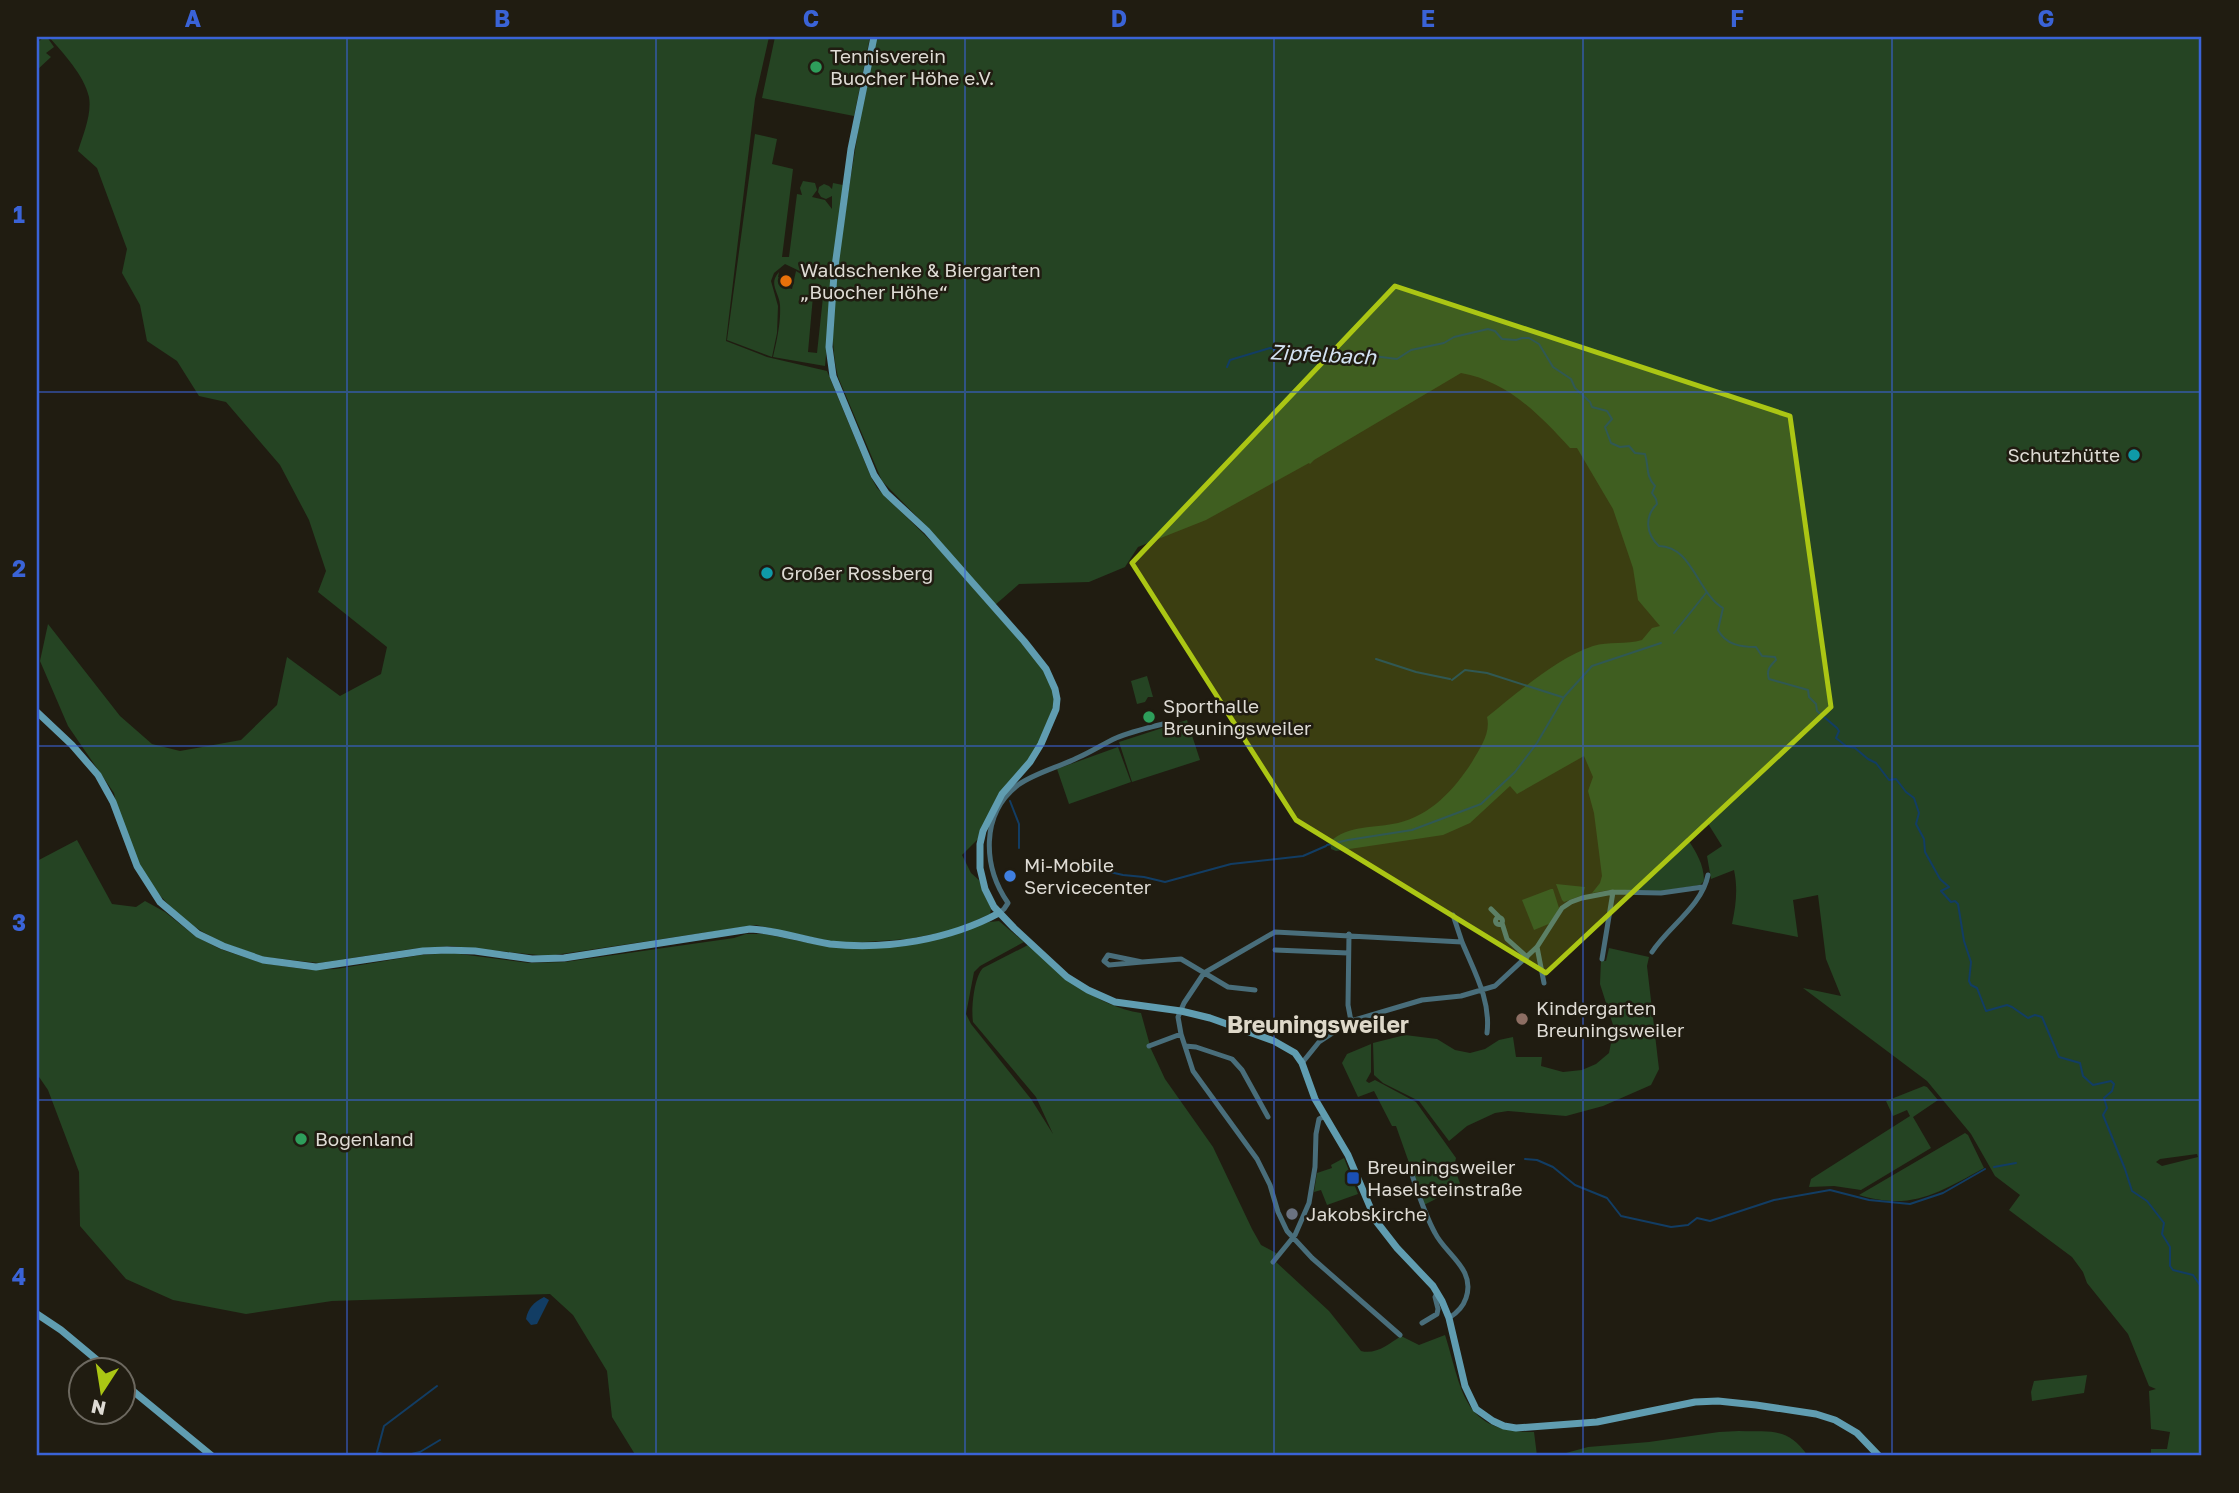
<svg xmlns="http://www.w3.org/2000/svg" width="2239" height="1493" viewBox="0 0 2239 1493" font-family="'Golos Text',sans-serif">
  <style>
    .green { fill: #254423; fill-rule: evenodd }
    .water { fill: #123d64 }
    .lines { fill: none; stroke-linecap: round; stroke-linejoin: round }
    .stream { stroke: #123d64; stroke-width: 2 }
    .street { stroke: #496e7b; stroke-width: 5 }
    .secondary { stroke: #609db1; stroke-width: 7 }
    .marked { fill: #abc614; fill-opacity: 0.2; stroke: #abc614; stroke-width: 5; stroke-linejoin: round }
    .grid { fill: none; stroke: #3a63d7; stroke-width: 2; stroke-opacity: 0.55 }
    .leisure-dot { fill: #2e9e5b; stroke: #201c11; stroke-width: 2.5 }
    .food-dot { fill: #e8710a; stroke: #201c11; stroke-width: 2.5 }
    .culture-dot { fill: #0f9aa8; stroke: #201c11; stroke-width: 2.5 }
    .shop-dot { fill: #3f7fe0; stroke: #201c11; stroke-width: 2.5 }
    .education-dot { fill: #8d6e63; stroke: #201c11; stroke-width: 2.5 }
    .transit-dot { fill: #1a4fb4; stroke: #201c11; stroke-width: 2.5 }
    .worship-dot { fill: #6b7280; stroke: #201c11; stroke-width: 2.5 }
    .labels { text-anchor: middle; stroke-width: 5; stroke-linejoin: round; paint-order: stroke }
    .poi-label { font-size: 19px; fill: #dedbd4; stroke: #201c11; text-anchor: start }
    .water-label { font-size: 21px; font-style: italic; fill: #d4e3f3; stroke: #201c11 }
    .quarter-label { font-size: 23px; font-weight: bold; fill: #ded8c9; stroke: #201c11 }
    .neatline { fill: none; stroke: #3a63d7; stroke-width: 2.5 }
    .grid-label { font-size: 23px; text-anchor: middle; font-weight: bold; fill: #3a63d7 }
  </style>
  <rect width="100%" height="100%" fill="#201c11"/>
  <path class="green" d="M44 37H47L54 47 46 53 51 57 37 70V43Z
    M49 37H769L755 99 726 341 767 357 827 371 871 477 877 488 937 547 1019 640 1042 668 1051 684 1055 702 1036 750 994 803 978 839 962 855 971 873 979 880 991 909 990 914 954 930 908 939 864 942H834L756 925 548 956 451 946 411 949 319 963 264 957 221 942 203 932 182 919 150 885 122 832 114 793 68 726 40 661 48 624 120 716 152 744 180 751 241 740 277 705 287 657 340 696 381 674 387 647 318 592 326 571 309 520 280 465 226 402 199 396 177 361 147 341 140 305 122 273 127 249 97 168 78 151C83 135 92 114 89 97 84 75 63 53 49 37Z
    M775 37H870L854 116 762 98Z
    M875 37H2202V1389H2199L2202 1390V1456H2151V1449H2167L2170 1432 2151 1429 2149 1391 2156 1389 2149 1386 2128 1334 2087 1283 2083 1272 2072 1257 2009 1210 2020 1195 1995 1176 1971 1134 1927 1081 1803 988 1841 996 1826 959 1818 895 1793 900 1798 937 1732 924C1736 905 1738 889 1734 870L1711 879 1707 856 1722 846 1707 822 1687 838C1696 852 1704 864 1704 881L1700 885 1662 891 1609 890 1592 893 1600 883 1602 876 1594 813 1588 791 1593 777 1584 756 1517 794 1510 786 1470 823 1443 835 1336 851 1331 849 1330 842C1347 825 1376 828 1398 823 1431 815 1454 790 1472 762 1480 748 1491 733 1487 717 1517 693 1557 658 1593 646 1609 641 1626 645 1642 640L1652 628 1660 626 1638 600 1633 568 1613 509 1577 448H1570C1540 415 1507 381 1461 373L1314 460 1310 464 1309 463 1206 520 1138 547 1125 567 1089 582 1019 584 995 605 930 530 882 481 838 377C826 328 837 272 844 222 853 160 863 99 875 37ZM2197 1154 2198 1157 2162 1166 2156 1162 2160 1159Z
    M755 134 777 139 772 164 793 169 782 257H789L797 194 802 195 800 188 803 181 815 183 817 190 812 197 825 200 832 209V196L826 199 821 197 818 192 819 187 824 184 829 186 832 189 833 183 843 185 825 366 773 357C777 340 781 322 780 305 779 292 768 284 779 272L778 277 781 278 780 286 792 289 796 271 809 279 810 276 785 264 774 273 771 281 778 306 777 333 772 357 727 340ZM813 296 823 297 817 353 808 352Z
    M1147 676 1153 697H1148L1145 702 1137 704 1131 681Z
    M1187 720 1200 760 1132 782 1119 742Z
    M1118 747 1131 782 1069 804 1057 769Z
    M77 840 112 904 136 907 145 901 165 912 195 936 220 949 262 963 310 970 336 969 421 955 452 953 529 963 565 962 734 938 746 934H764L819 945 931 941 989 922 999 921 1024 942 980 966 974 972 966 1014 971 1024 1031 1099 1053 1134 1036 1097 973 1022C971 1009 974 977 983 968L1028 945C1062 974 1095 1006 1141 1013L1151 1049 1165 1079 1213 1147 1252 1229 1261 1245 1280 1255 1276 1262 1329 1311 1361 1351C1376 1355 1389 1344 1401 1336L1419 1345 1445 1335C1463 1392 1462 1432 1534 1432L1537 1456H636L612 1417 607 1371 573 1315 550 1294 332 1301 246 1314 173 1300 126 1279 80 1226 79 1172 48 1090 37 1074V861Z
    M1556 884 1585 887 1583 895 1564 902 1562 900Z
    M1551 889H1553L1559 908 1551 923 1534 930 1522 900Z
    M1609 948 1649 957 1647 966 1659 1069 1651 1085 1603 1106 1566 1116 1508 1111 1495 1113 1467 1126 1449 1141 1419 1101 1383 1083 1374 1075 1373 1043 1405 1035 1437 1039 1455 1050 1470 1053 1485 1049 1499 1040 1513 1037 1516 1057H1542L1541 1066 1563 1072 1582 1070 1596 1064 1609 1053 1614 1028 1600 984 1601 960 1606 961Z
    M1371 1044V1072L1366 1081 1369 1083 1375 1080 1416 1102 1456 1158 1454 1167 1461 1186 1424 1205 1396 1126H1392L1374 1091 1358 1097 1342 1063 1347 1054Z
    M1924 1086 1927 1087 1938 1100 1913 1117 1931 1148 1861 1190 1834 1186 1809 1187 1811 1179 1910 1116 1907 1110 1893 1116 1886 1101Z
    M1965 1133 1968 1135 1984 1168C1938 1193 1912 1211 1859 1195Z
    M1344 1158 1358 1194 1327 1205 1321 1190 1314 1192 1317 1173 1332 1168 1331 1165Z
    M2087 1375 2084 1393 2032 1401 2031 1392 2034 1381Z
    M1739 1431C1771 1432 1788 1427 1808 1456H1555L1588 1447 1649 1442 1719 1432Z"/>
  <path class="water" d="M544 1297 549 1300 537 1324 531 1325 526 1319C528 1308 534 1302 544 1297Z"/>
  <g class="lines">
    <path class="stream" d="M1227 367 1230 360 1270 348 1309 356H1373L1397 359 1411 350 1444 343 1454 337 1488 329 1495 331 1502 339 1516 340 1522 338H1529L1539 344 1553 367 1571 379 1575 388 1590 402 1592 407 1607 411 1612 419 1605 427 1611 443 1620 447 1629 446 1635 453 1645 454C1649 466 1645 475 1655 486L1652 493 1656 499 1657 504C1644 517 1646 534 1659 546 1692 546 1698 594 1723 608L1718 630C1726 645 1741 647 1756 647L1762 656 1775 657 1776 660C1770 666 1766 670 1769 679L1808 690 1809 697 1816 704 1817 711 1837 728 1839 731 1836 738 1846 746 1855 748 1868 759 1876 763 1889 780 1896 779 1906 792 1914 798 1919 813 1916 824 1924 839 1925 852 1940 879 1949 887 1941 891 1951 902 1955 901 1958 904 1964 941 1971 962 1969 981 1971 985 1977 988 1986 1011 2007 1005 2012 1007 2028 1018 2035 1015 2042 1017 2059 1057 2080 1063 2083 1076 2093 1085 2111 1081 2114 1084 2112 1091 2104 1098 2107 1108 2103 1115 2125 1169 2132 1191 2147 1201 2164 1223 2162 1234 2170 1247V1266L2173 1270 2193 1275 2202 1288
      M1674 633 1706 593
      M1376 659 1416 672 1450 679
      M1452 680 1465 670 1487 673 1562 697
      M1010 801 1019 824V848
      M1327 845 1348 840 1412 830 1481 804 1515 772 1537 743 1564 697 1592 666 1661 643
      M1062 861 1123 875 1144 877 1165 882 1231 864 1303 856 1326 846
      M1525 1159 1537 1160 1553 1167 1575 1185 1607 1198 1621 1216 1671 1227 1688 1225 1697 1218 1710 1221 1774 1200 1830 1190 1869 1200 1910 1204 1943 1193 1985 1169
      M1994 1167 2016 1163
      M379 1453 391 1456
      M376 1456 384 1426 437 1386
      M403 1456 420 1452 440 1440"/>
    <path class="street" d="M1491 909 1499 917
      M999 913 1004 909 1008 903C983 867 980 814 1018 785 1035 773 1059 767 1077 758 1091 752 1103 744 1116 738 1130 732 1147 728 1163 724
      M1453 915 1462 942
      M1495.5 921a3.5 3.5 0 1 1 7 0a3.5 3.5 0 1 1-7 0Z
      M1502 923 1507 939 1527 957
      M1349 934 1348 1005 1351 1021
      M1537 947 1544 983
      M1275 950 1348 953
      M1652 952C1668 927 1702 906 1708 875
      M1108 955 1142 962 1109 965 1104 961Z
      M1602 959 1613 892
      M1142 962 1181 959 1228 987 1255 990
      M1149 1046 1181 1034
      M1185 1046 1196 1047 1232 1059 1242 1070 1268 1117
      M1302 1063 1319 1042 1351 1021 1422 1000 1461 996 1495 986 1537 947 1562 908 1571 902 1582 898 1613 892 1661 893 1703 887
      M1411 1172C1418 1192 1424 1213 1435 1233 1446 1255 1476 1269 1466 1298 1463 1307 1457 1313 1449 1318
      M1273 1262 1295 1235 1309 1203 1315 1167 1316 1134 1319 1119 1325 1116
      M1422 1323 1437 1314 1438 1309 1435 1297 1437 1293
      M1400 1335 1312 1258 1287 1231 1278 1212 1270 1185 1257 1159 1193 1071 1181 1034 1178 1017 1184 1003 1204 973 1275 932 1462 942C1474 971 1491 1000 1487 1033"/>
    <path class="secondary" d="M874 37 851 149 834 274 829 347 833 376 874 475 886 493 927 531 1024 641 1046 669 1055 689 1057 699 1056 709 1041 744 1030 762 1002 794 983 831 980 844V868L985 889 994 907 1014 928 1067 977 1088 990 1115 1002 1181 1011 1210 1018 1274 1041 1295 1053 1302 1063 1315 1099 1348 1155 1376 1221 1397 1248 1433 1286 1442 1301 1449 1318 1465 1386 1476 1409 1493 1421 1504 1426 1516 1428 1597 1422 1695 1402 1718 1401 1756 1405 1816 1414 1835 1420 1857 1433 1879 1456
      M37 712 72 745 98 775 113 802 137 866 160 902 198 934 223 946 263 960 316 967 423 951 447 950 475 951 532 959 564 958 750 929C777 930 803 940 830 944 886 950 949 940 999 913
      M37 1314 61 1330 109 1370
      M122 1382 212 1456"/>
  </g>
  <path class="marked" d="M1395 286 1790 416 1831 707 1546 973 1296 820 1132 563Z"/>
  <path class="grid" d="M347 37V1456M656 37V1456M965 37V1456M1274 37V1456M1583 37V1456M1892 37V1456M37 392H2202M37 746H2202M37 1100H2202"/>
  <g class="leisure-dot">
    <circle cx="816" cy="67" r="7"/>
    <circle cx="1149" cy="717" r="7"/>
    <circle cx="301" cy="1139" r="7"/>
  </g>
  <circle class="food-dot" cx="786" cy="281" r="7"/>
  <g class="culture-dot">
    <circle cx="2134" cy="455" r="7"/>
    <circle cx="767" cy="573" r="7"/>
  </g>
  <circle class="shop-dot" cx="1010" cy="876" r="7"/>
  <circle class="education-dot" cx="1522" cy="1019" r="7"/>
  <rect class="transit-dot" x="1346" y="1171" width="14" height="14" rx="3.5"/>
  <circle class="worship-dot" cx="1292" cy="1214" r="7"/>
  <g class="labels">
    <g class="poi-label">
      <text x="830" y="63">Tennisverein<tspan x="830" dy="22">Buocher Höhe e.V.</tspan></text>
      <text x="800" y="277">Waldschenke &amp; Biergarten<tspan x="800" dy="22">„Buocher Höhe“</tspan></text>
      <text x="2120" y="462" text-anchor="end">Schutzhütte</text>
      <text x="781" y="580">Großer Rossberg</text>
      <text x="1163" y="713">Sporthalle<tspan x="1163" dy="22">Breuningsweiler</tspan></text>
      <text x="1024" y="872">Mi-Mobile<tspan x="1024" dy="22">Servicecenter</tspan></text>
      <text x="1536" y="1015">Kindergarten<tspan x="1536" dy="22">Breuningsweiler</tspan></text>
      <text x="315" y="1146">Bogenland</text>
      <text x="1367" y="1174">Breuningsweiler<tspan x="1367" dy="22">Haselsteinstraße</tspan></text>
      <text x="1306" y="1221">Jakobskirche</text>
    </g>
    <g class="water-label">
      <text transform="translate(1323 355) rotate(3)" y="7">Zipfelbach</text>
    </g>
    <g class="quarter-label">
      <text x="1318" y="1033">Breuningsweiler</text>
    </g>
  </g>
  <rect width="2239" height="1493" fill="none" stroke="#201c11" stroke-width="77"/>
  <g transform="translate(102 1391) rotate(192)"><circle r="33" fill="#201c11" stroke="#6c685f" stroke-width="2"/>
  <path d="M0-5L12 26L0 18L-12 26Z" fill="#abc614"/>
  <text y="-10" font-size="19" font-weight="bold" text-anchor="middle" fill="#dedbd4">N</text>
  </g>
  <rect x="38" y="38" width="2162" height="1416" class="neatline"/>
  <g class="grid-label">
    <text x="193" y="27">A</text>
    <text x="502" y="27">B</text>
    <text x="811" y="27">C</text>
    <text x="1119" y="27">D</text>
    <text x="1428" y="27">E</text>
    <text x="1737" y="27">F</text>
    <text x="2046" y="27">G</text>
    <text x="19" y="223">1</text>
    <text x="19" y="577">2</text>
    <text x="19" y="931">3</text>
    <text x="19" y="1285">4</text>
  </g>
</svg>
